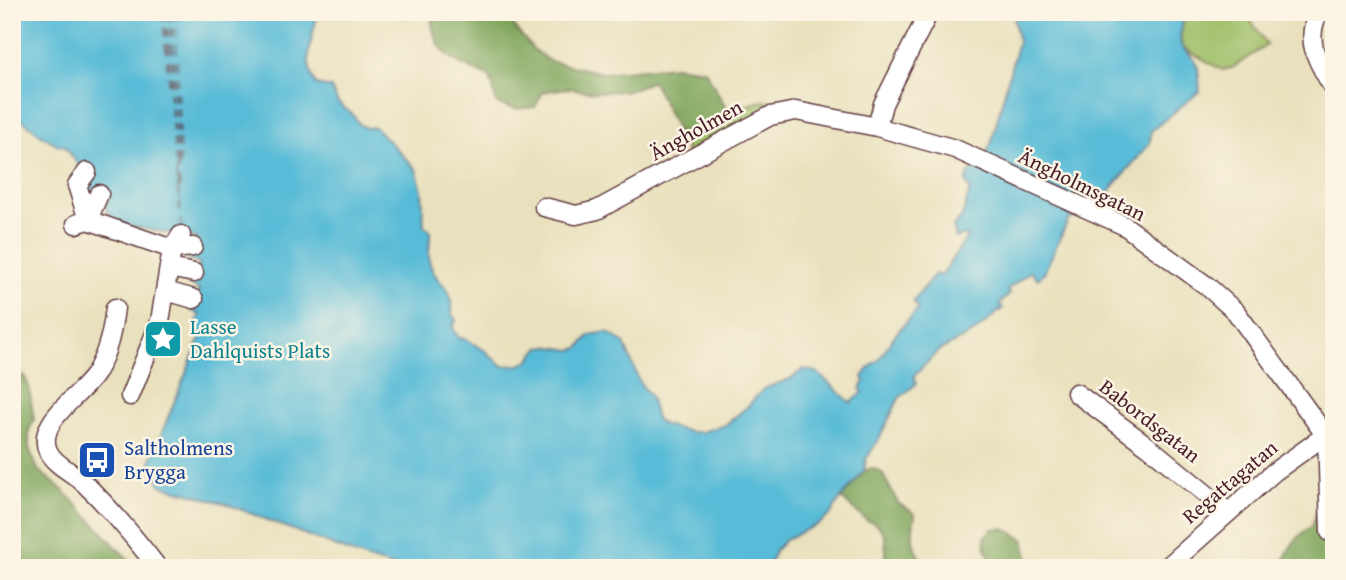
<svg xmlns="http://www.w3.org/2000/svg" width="1346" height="580" viewBox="0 0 1346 580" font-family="'Gentium Book Plus',serif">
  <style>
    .green { fill: #9fbe67; stroke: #746e49; stroke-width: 2 }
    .forest { fill: #7fa55c; stroke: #646244; stroke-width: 2 }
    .water { fill: #59bbd7; stroke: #526d81; stroke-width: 2 }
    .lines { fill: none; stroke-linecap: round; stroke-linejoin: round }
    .ferry { stroke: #4f5667; stroke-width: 2; stroke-dasharray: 9 7; stroke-linecap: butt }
    .minor-casing { stroke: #623c41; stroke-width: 21 }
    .minor { stroke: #fff; stroke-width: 18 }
    .labels { text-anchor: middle; stroke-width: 5; stroke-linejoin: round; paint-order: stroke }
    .street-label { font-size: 21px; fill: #4a1f2b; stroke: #fcf5e5 }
    .culture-label { font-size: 21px; fill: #0d838f; stroke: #fcf5e5; text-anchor: start }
    .transit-label { font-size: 21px; fill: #164399; stroke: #fcf5e5; text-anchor: start }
  </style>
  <rect width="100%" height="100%" fill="#fcf5e5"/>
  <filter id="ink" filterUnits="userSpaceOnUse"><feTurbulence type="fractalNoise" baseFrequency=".0143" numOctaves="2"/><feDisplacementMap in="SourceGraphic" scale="14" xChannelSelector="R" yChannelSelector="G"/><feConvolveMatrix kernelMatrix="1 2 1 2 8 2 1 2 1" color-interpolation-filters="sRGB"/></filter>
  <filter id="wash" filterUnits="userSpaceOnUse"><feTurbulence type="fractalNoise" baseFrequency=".00686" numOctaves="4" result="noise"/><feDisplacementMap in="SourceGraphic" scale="28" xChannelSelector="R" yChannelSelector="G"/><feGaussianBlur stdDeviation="1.57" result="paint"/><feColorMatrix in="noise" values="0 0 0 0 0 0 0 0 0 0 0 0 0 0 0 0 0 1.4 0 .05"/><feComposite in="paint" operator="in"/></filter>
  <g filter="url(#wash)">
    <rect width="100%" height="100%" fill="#e9e1bd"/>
    <path class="green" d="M1184 12H1245L1267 45 1232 68 1222 70 1182 47 1180 40Z
      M761 101 776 102 777 107 688 154 677 131 693 135 716 127 728 111Z"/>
    <path class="forest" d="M431 12H513L514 27 533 49 549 61 602 73 675 66 705 70 728 111C713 131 702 138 677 131L653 81 627 91 594 92 567 88 543 92 535 107 515 109 497 104 490 77C456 62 432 56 431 12Z
      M24 375 29 387 34 420 29 430V448L38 470 65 492 136 568H110L109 563 101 560 98 568H12V381Z
      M872 468 882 473 898 503 915 514C911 538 911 548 927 568H882L886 554 885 536 878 525 866 520 841 498 864 471Z
      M1334 497V568H1282C1287 548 1296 537 1312 526 1315 512 1319 500 1334 497Z
      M1005 528 1024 540 1028 557 1027 568H994L986 549 985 537 992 529Z"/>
    <path class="water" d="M12 12H318C312 40 302 58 316 85L331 88 338 103 352 114 360 125 366 128 375 127 416 169 422 190 424 226 430 230C431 241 427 255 430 264 435 285 455 284 452 314L456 321 453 324 454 331 460 339 463 338 484 350 503 366 520 365 528 361 539 348 546 346 572 350 579 348 590 335 607 332 624 343 640 383 650 396 656 418 661 424 690 432H702L725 425 747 407 763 389 790 379 804 369 817 372 851 403 863 392 860 388 865 382 863 377 870 367 878 361 894 336 918 309 913 301 935 274 941 276 967 237 964 235 956 238 953 227 962 217 970 190 966 181 969 173 979 167 991 144 1018 41 1013 12H1117L1118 18 1123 23 1130 22 1135 17 1133 12H1184L1180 40 1182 47 1194 59 1198 68 1200 91 1151 131 1150 143 1098 205 1068 220 1044 273 1038 279 1031 271 1007 290 1010 294 999 304 1003 308 975 332 938 351 914 376 916 384 899 398 879 439 866 459 864 471 841 498 831 514 819 524 786 539 776 549 768 568H531L518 566 514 568H398L367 559 227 504 160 485 150 462 200 339 195 324 200 315 189 309 199 290 189 284 200 264 188 259 196 238 117 224 105 208 109 199 89 189 86 194 82 170 64 145 60 146 40 134 12 112Z"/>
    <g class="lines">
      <path class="ferry" d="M162 12 181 227
        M163 12 169 77
        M165 12 176 164
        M167 12 172 92
        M170 12 178 164
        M172 12 177 133
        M176 12 180 168
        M178 163 179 182
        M177 164 178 189
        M180 180V196
        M179 191 180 203
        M180 201 181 217"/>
    </g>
  </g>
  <g filter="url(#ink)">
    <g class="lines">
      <g class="minor-casing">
        <path id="minor" d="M1319 12C1303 41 1319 64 1334 89
          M877 127 883 104 929 12
          M87 172 77 185 88 220
          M544 207 576 215 597 210 770 116 796 111 877 127 955 149 1125 226 1207 286 1236 312 1321 429 1334 437
          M88 220 99 194
          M76 224 88 220 172 249 160 321 130 396
          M181 235 172 249 193 247
          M169 268 194 273
          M166 291 194 299
          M115 308C112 332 108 352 95 374 81 396 35 422 48 451 54 465 74 473 84 483 111 509 135 538 158 568
          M1076 393 1149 447 1228 512
          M1327 434 1330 532
          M1166 568 1274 472 1327 434"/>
      </g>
      <use href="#minor" class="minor"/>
    </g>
  </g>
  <defs>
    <g id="sight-square" transform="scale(2.0125)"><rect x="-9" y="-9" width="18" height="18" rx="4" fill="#0f9aa8" stroke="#fcf5e5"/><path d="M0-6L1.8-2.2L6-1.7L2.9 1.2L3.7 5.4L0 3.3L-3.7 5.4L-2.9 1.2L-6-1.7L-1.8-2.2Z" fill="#fff"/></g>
    <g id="bus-square" transform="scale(2.0125)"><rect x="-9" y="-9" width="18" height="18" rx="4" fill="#1a4fb4" stroke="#fcf5e5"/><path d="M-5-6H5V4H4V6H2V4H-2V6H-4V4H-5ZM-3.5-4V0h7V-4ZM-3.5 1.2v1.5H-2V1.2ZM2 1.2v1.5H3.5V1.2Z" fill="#fff"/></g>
  </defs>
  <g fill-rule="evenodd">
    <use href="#sight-square" x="163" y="339"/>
    <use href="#bus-square" x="97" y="460"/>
  </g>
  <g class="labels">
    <g class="street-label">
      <text transform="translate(696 130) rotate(-29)" y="7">Ängholmen</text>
      <text transform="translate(1082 185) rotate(26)" y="7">Ängholmsgatan</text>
      <text transform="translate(1150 421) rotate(38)" y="7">Babordsgatan</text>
      <text transform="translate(1230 482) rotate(-40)" y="7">Regattagatan</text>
    </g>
    <g class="culture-label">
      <text x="190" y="334">Lasse<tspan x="190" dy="24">Dahlquists Plats</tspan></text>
    </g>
    <g class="transit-label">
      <text x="124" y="455">Saltholmens<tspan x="124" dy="24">Brygga</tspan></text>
    </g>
  </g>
  <rect width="1346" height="580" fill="none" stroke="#fcf5e5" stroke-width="42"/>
</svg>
